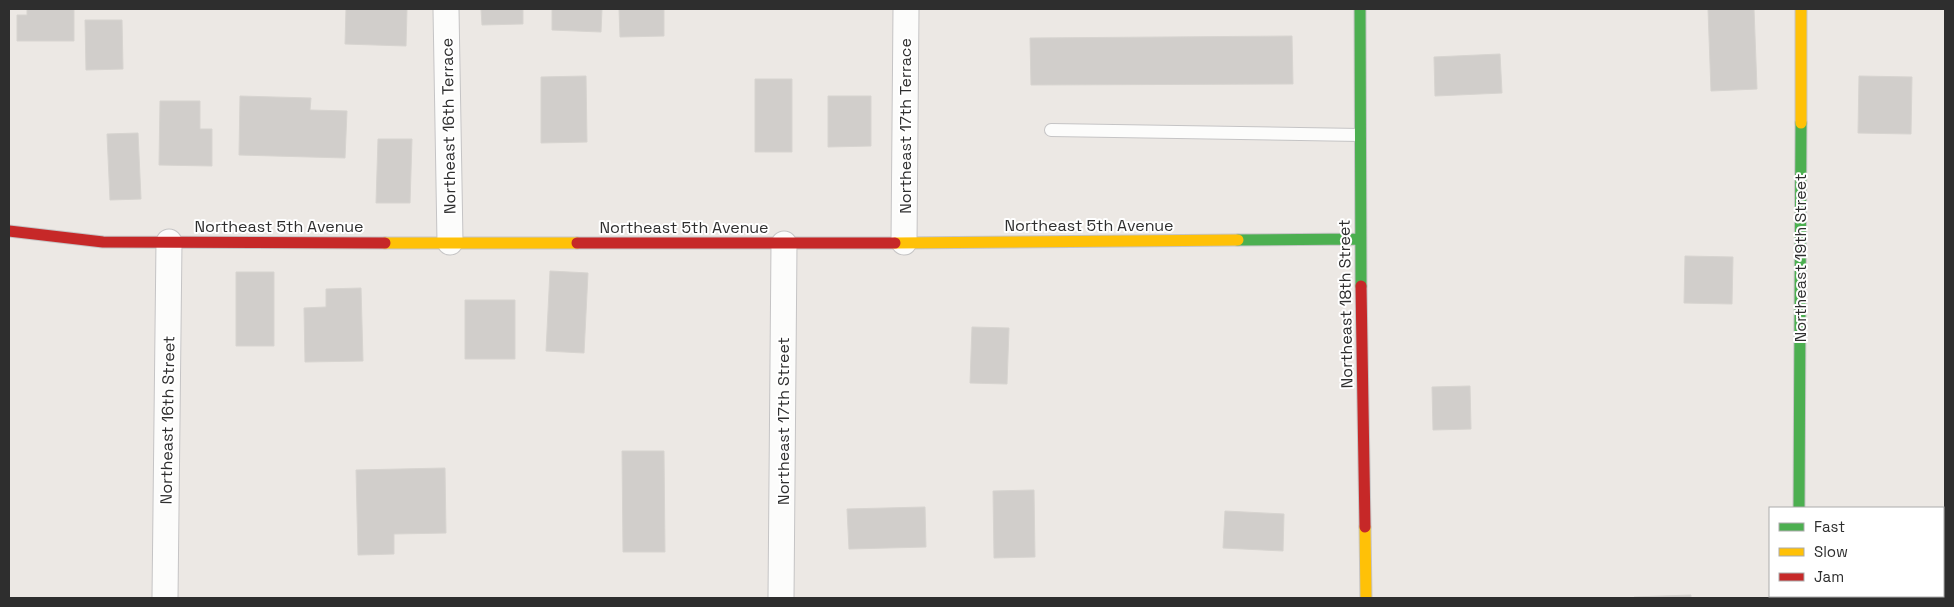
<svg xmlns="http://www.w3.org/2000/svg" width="1954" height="607" viewBox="0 0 1954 607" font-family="'Space Grotesk',sans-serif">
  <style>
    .building { fill: #d1cecb; stroke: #d7d4d0 }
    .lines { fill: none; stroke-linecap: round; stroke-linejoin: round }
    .lane-casing { stroke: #c5c4c5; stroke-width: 14 }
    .street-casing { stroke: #c5c4c5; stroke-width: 27 }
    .fast-casing { stroke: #c5c4c5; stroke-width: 13 }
    .slow-casing { stroke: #c5c4c5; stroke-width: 13 }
    .jam-casing { stroke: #c5c4c5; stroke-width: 13 }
    .lane { stroke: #fcfcfb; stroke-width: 12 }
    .street { stroke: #fcfcfb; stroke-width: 25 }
    .fast { stroke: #4caf50; stroke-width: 11 }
    .slow { stroke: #ffc107; stroke-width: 11 }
    .jam { stroke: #c62828; stroke-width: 11 }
    .labels { text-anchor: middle; stroke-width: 4; stroke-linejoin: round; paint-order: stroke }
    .street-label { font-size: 16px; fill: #2e2e2e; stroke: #fff }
  </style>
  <rect width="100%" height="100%" fill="#ece8e4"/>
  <path class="building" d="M27 9H74V41H17V15H27Z
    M346 9H407L406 46 345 44Z
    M481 9H523V24L482 25Z
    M552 9H602L601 32 552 30Z
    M619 9H664V36L620 37Z
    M1708 9H1754L1757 89 1711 91Z
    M85 20H122L123 69 86 70Z
    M1292 36 1293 84 1031 85 1030 38Z
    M1500 54 1502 93 1435 96 1434 57Z
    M586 76 587 142 541 143V77Z
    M1859 76 1912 77 1911 134 1858 133Z
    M755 79H792V152H755Z
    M240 96 311 98 310 110 347 111 345 158 239 155Z
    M828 96H871V146L828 147Z
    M160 101H200V129H212V166L159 165Z
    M138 133 141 199 110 200 107 134Z
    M378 139H412L410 203H376Z
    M1685 256 1733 257 1732 304 1684 303Z
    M550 271 588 273 584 353 546 351Z
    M236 272H274V346H236Z
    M361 288 363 361 305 362 304 308 326 307V289Z
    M465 300H515V359H465Z
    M972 327 1009 328 1007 384 970 383Z
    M1470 386 1471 429 1433 430 1432 387Z
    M622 451H664L665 552H623Z
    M445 468 446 533 394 534V554L358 555 356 470Z
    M1034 490 1035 557 994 558 993 491Z
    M925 507 926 547 849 549 847 509Z
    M1225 511 1284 514 1283 551 1223 548Z
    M1691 595V598H1634V597Z"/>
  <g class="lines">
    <g class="lane-casing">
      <path id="lane" d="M1051 130 1360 135"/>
    </g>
    <g class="street-casing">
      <path id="street" d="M446 9 450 242
        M904 242 906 9
        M165 598 169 242
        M781 598 784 244
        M1798 598V596"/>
    </g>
    <g class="fast-casing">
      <path id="fast" d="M1360 9 1361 286
        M1238 240 1360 239
        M1799 508 1801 123"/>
    </g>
    <g class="slow-casing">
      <path id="slow" d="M1801 123V9
        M385 243H577
        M895 243 1238 240
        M1365 527 1366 598"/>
    </g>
    <g class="jam-casing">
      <path id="jam" d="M9 231 103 242 385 243
        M577 243H895
        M1361 286 1365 527"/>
    </g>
    <use href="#lane" class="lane"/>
    <use href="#street" class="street"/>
    <use href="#fast" class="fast"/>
    <use href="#slow" class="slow"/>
    <use href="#jam" class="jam"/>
  </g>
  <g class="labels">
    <g class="street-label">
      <text transform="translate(448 126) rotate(-91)" y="6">Northeast 16th Terrace</text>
      <text transform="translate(905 126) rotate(-90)" y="6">Northeast 17th Terrace</text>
      <text x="1089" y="231">Northeast 5th Avenue</text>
      <text x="279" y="232">Northeast 5th Avenue</text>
      <text x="684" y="233">Northeast 5th Avenue</text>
      <text transform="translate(1800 258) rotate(-90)" y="6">Northeast 19th Street</text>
      <text transform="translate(1345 304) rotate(-91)" y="6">Northeast 18th Street</text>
      <text transform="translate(167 420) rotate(-89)" y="6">Northeast 16th Street</text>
      <text transform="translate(783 421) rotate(-90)" y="6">Northeast 17th Street</text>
    </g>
  </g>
  <rect width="1954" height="607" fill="none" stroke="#2e2e2e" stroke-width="20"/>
  <rect x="1769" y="507" width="175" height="90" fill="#ffffff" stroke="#ababab"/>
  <rect x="1779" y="523" width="25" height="8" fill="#4caf50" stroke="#ababab"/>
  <text x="1814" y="532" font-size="15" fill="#2e2e2e">Fast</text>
  <rect x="1779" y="548" width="25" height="8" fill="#ffc107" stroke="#ababab"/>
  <text x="1814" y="557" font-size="15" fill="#2e2e2e">Slow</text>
  <rect x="1779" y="573" width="25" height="8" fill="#c62828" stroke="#ababab"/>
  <text x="1814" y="582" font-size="15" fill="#2e2e2e">Jam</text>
</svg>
